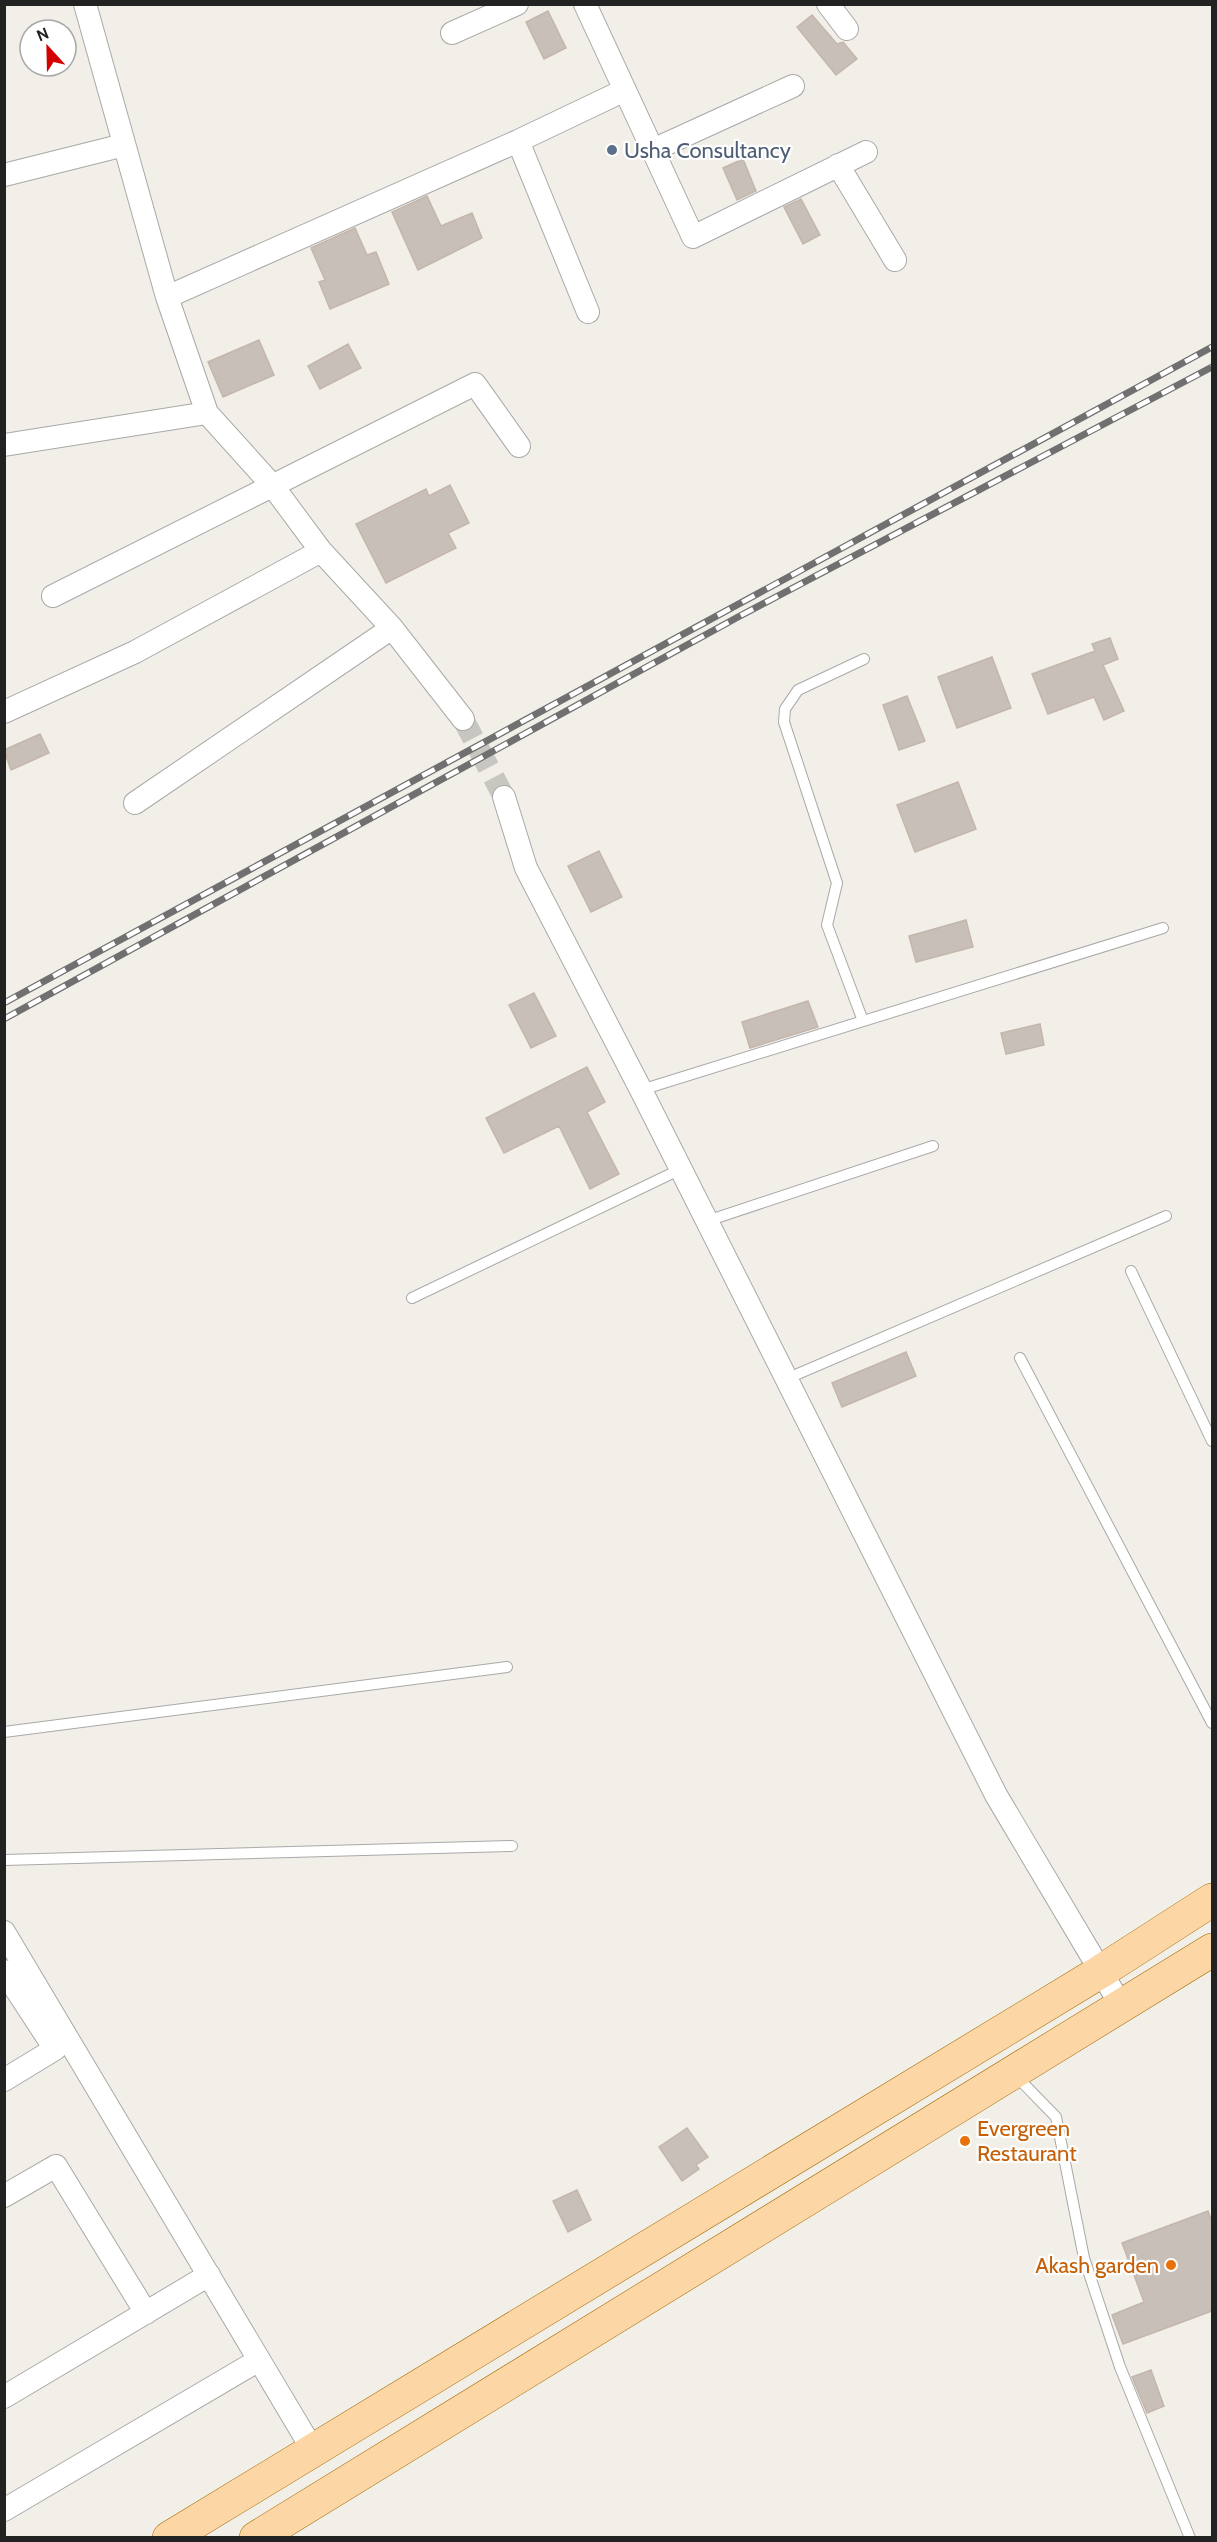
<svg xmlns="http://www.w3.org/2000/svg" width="1217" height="2542" viewBox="0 0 1217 2542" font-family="Cabin,sans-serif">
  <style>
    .building { fill: #c7bfb8; stroke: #c4b6ab; stroke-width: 1.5 }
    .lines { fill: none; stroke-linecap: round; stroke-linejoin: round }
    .street-tunnel { stroke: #c8c6c1; stroke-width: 22; stroke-dasharray: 22 11; stroke-linecap: butt }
    .lane-casing { stroke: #a9a9a9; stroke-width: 12 }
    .street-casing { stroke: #a9a9a9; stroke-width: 24 }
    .primary-casing { stroke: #a06b00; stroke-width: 34 }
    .lane { stroke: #fff; stroke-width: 10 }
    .street { stroke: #fff; stroke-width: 22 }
    .primary { stroke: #fcd6a4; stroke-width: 33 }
    .rail-casing { stroke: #707070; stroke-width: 7 }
    .rail { stroke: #fff; stroke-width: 4.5; stroke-dasharray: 14; stroke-linecap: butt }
    .service-dot { fill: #5c6f8a; stroke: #fff; stroke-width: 2 }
    .food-dot { fill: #e8710a; stroke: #fff; stroke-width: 2 }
    .labels { text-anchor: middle; stroke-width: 4.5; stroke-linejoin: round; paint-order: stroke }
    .service-label { font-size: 22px; fill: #4e5e75; stroke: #fff; text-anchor: start }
    .food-label { font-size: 22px; fill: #c56008; stroke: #fff; text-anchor: start }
  </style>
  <rect width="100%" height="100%" fill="#f2efe9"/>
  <path class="building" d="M548 11 566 48 544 59 526 22Z
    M812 15 837 44 843 42 857 59 836 75 797 27Z
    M743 159 756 191 737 200 723 168Z
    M427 196 441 226 472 213 482 238 418 270 392 212Z
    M801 199 820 235 803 244 784 207Z
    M355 228 367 255 376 252 389 284 330 309 319 282 325 280 311 248Z
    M259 340 274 375 223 397 208 362Z
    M348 344 361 368 320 389 308 366Z
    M450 485 469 523 448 533 456 548 386 583 356 524 426 489 429 496Z
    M1110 638 1118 659 1103 665 1124 711 1104 720 1094 697 1048 714 1032 674 1095 651 1092 644Z
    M992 657 1011 708 957 728 938 677Z
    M907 696 925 741 899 750 883 705Z
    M40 734 49 753 11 770 4 750Z
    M958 782 976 829 915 852 897 805Z
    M599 851 622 897 591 912 568 866Z
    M966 920 973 947 916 962 909 936Z
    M534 993 556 1036 531 1048 509 1005Z
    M808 1001 818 1027 750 1048 742 1022Z
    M1040 1024 1044 1045 1006 1054 1001 1033Z
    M587 1067 605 1102 587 1112 619 1174 590 1189 559 1126 504 1153 486 1118Z
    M906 1352 916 1376 842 1407 832 1383Z
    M687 2128 708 2157 696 2165 699 2169 682 2181 659 2147Z
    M577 2190 591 2220 568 2232 553 2201Z
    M1208 2211 1212 2222V2311L1123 2344 1112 2315 1144 2302 1122 2243Z
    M1151 2370 1164 2406 1147 2413 1132 2377Z"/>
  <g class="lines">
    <path class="street-tunnel" d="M463 719 504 797"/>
    <g class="lane-casing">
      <path id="lane" d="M863 1021 827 925 837 883 784 722 785 709 798 690 864 659
        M641 1090 1163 928
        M707 1221 933 1146
        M1131 1271 1212 1441
        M412 1298 681 1169
        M1020 1358 1212 1723
        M786 1379 1166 1216
        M4 1732 507 1667
        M4 1860 512 1846
        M1016 2076 1056 2117 1084 2258 1120 2367 1190 2538"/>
    </g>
    <g class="street-casing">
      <path id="street" d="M85 4 167 297 207 413 272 485 321 551 392 628 463 719
        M585 4 693 237 866 152
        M828 4 847 29
        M452 33 517 4
        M518 141 588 312
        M653 150 793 86
        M838 165 895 260
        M4 175 124 145
        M167 297 518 141 625 90
        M4 445 207 413
        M53 596 475 384 519 446
        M4 712 135 652 321 551
        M504 797 526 868 641 1090 996 1795 1122 2007
        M135 803 392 628
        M4 1932 314 2452
        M4 1971 55 2049 4 2080
        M4 2196 56 2166 146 2313
        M4 2397 209 2275
        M4 2510 259 2360"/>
    </g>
    <g class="primary-casing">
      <path id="primary" d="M169 2538 1100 1972 1212 1900
        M256 2538 1212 1950"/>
    </g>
    <use href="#lane" class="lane"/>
    <use href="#street" class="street"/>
    <use href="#primary" class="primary"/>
    <g class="rail-casing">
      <path id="rail" d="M4 1003 1212 347
        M4 1019 738 617 1212 367"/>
    </g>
    <use href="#rail" class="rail"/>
  </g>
  <circle class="service-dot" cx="612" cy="150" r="6"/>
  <g class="food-dot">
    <circle cx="965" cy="2141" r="6"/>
    <circle cx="1171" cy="2265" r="6"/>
  </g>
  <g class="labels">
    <g class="service-label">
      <text x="624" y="158">Usha Consultancy</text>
    </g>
    <g class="food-label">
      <text x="977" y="2136">Evergreen<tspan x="977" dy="25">Restaurant</tspan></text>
      <text x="1159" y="2273" text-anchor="end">Akash garden</text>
    </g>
  </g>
  <rect width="1217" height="2542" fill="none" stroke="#222222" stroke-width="12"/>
  <g transform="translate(48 48) rotate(338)"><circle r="28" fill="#ffffff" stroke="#a7a7a7" stroke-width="1.5"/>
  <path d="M0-4.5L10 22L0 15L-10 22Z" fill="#d40000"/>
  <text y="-9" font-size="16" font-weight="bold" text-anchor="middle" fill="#222222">N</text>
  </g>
</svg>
